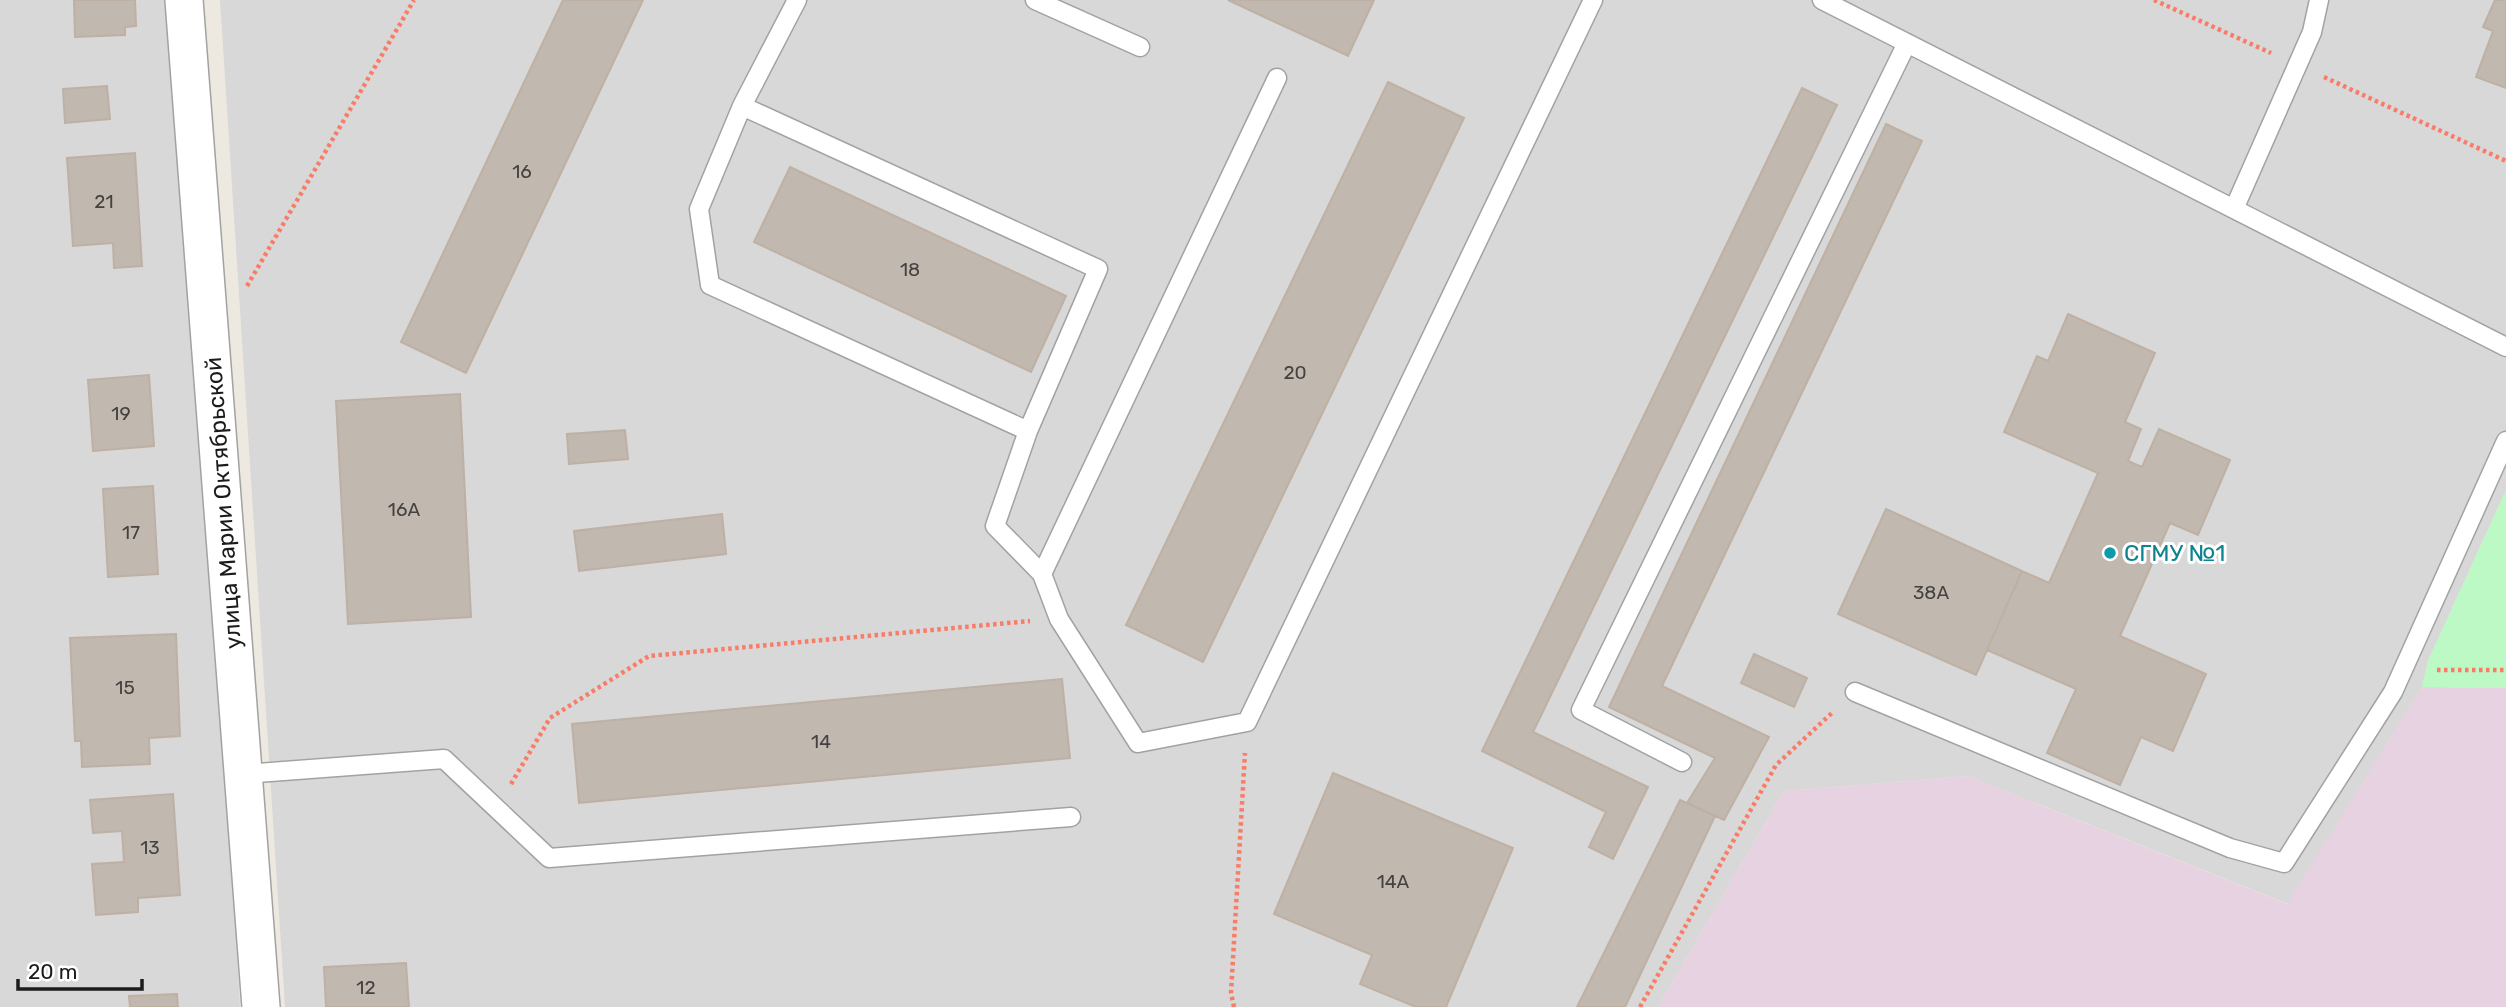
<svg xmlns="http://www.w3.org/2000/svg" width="2506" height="1007" viewBox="0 0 2506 1007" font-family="Rubik,sans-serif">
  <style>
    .residential { fill: #d9d8d8 }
    .industrial { fill: #e6d2e1 }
    .park { fill: #bcf9c4 }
    .building { fill: #c1b8b0; stroke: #beb0a3; stroke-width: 2 }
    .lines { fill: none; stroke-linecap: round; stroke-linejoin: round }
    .service-casing { stroke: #a2a2a2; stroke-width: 21 }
    .minor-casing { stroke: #a2a2a2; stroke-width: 40 }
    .path { stroke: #f97c66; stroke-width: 4.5; stroke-dasharray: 3.5 3.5; stroke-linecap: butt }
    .service { stroke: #fff; stroke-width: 18 }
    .minor { stroke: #fff; stroke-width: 37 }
    .culture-dot { fill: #0f9aa8; stroke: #fff; stroke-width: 2.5 }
    .labels { text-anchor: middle; stroke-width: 6; stroke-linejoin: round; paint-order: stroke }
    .number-label { font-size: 19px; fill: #444240 }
    .street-label { font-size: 23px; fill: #1b1b1b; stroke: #fff }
    .culture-label { font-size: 23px; fill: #0d838f; stroke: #fff; text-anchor: start }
  </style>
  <rect width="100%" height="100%" fill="#ede9e0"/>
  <path class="residential" d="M0 0H184L240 1007H0Z
    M220 0H2506V490L2428 661 2422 687 2288 904 1968 776 1784 791 1658 1007H285Z"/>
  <path class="industrial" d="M2422 687 2506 688V1007H1658L1784 791 1968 776 2287 904Z"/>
  <path class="park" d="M2506 490V688L2422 687 2428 661Z"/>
  <path class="building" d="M74 0H135L136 26 125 27V35L75 37Z
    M563 0H643L466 373 401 342Z
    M1228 0H1374L1348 56Z
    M2495 0H2506V88L2476 77 2493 31 2483 27Z
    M1388 82 1464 118 1203 662 1126 625Z
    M107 86 110 119 65 123 63 89Z
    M1802 88 1837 105 1533 732 1648 787 1613 859 1589 847 1606 812 1482 751Z
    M1886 124 1922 141 1662 686 1769 737 1724 820 1687 803 1715 758 1609 707Z
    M135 153 142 266 114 268 113 243 73 246 67 158Z
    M790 167 1066 296 1031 372 754 242Z
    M2068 314 2155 353 2125 422 2141 429 2128 461 2142 467 2159 429 2230 460 2198 535 2170 523 2120 636 2206 674 2173 751 2141 737 2120 785 2047 753 2076 689 1987 650 2022 571 2049 583 2098 473 2004 432 2037 356 2048 361Z
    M149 375 154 446 93 451 88 380Z
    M460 394 471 617 348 624 336 401Z
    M625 430 628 459 569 464 567 434Z
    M153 486 158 574 108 577 103 489Z
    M1886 509 2022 571 1976 675 1838 614Z
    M722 514 726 554 579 571 574 531Z
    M176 634 180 736 149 738 150 764 82 767 81 741H75L70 638Z
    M1754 654 1807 678 1794 707 1741 683Z
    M1062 679 1070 758 579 803 572 724Z
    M1333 773 1513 848 1446 1007H1416L1360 984 1372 955 1274 914Z
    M173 794 180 895 138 898V912L96 915 92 864 124 862 122 831 93 833 90 800Z
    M1680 800 1715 816 1625 1007H1577Z
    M406 963 409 1007H326L324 967Z
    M177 994 178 1007H130L129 996Z"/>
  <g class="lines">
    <g class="service-casing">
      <path id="service" d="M797 0 742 106 699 209 710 285 1028 431 995 526 1042 574
        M1035 0 1140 47
        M1822 0 2506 347
        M1277 78 1042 574 1059 619 1138 743 1247 722 1593 0
        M742 106 1098 269 1028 431
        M2234 209 2312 32 2319 0
        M1855 692 2230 848 2284 863 2393 692 2506 441
        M1682 762 1581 710 1907 43
        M243 774 444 759 549 858 1071 817"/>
    </g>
    <g class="minor-casing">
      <path id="minor" d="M184 0 261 1007"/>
    </g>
    <path class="path" d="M2154 0 2271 53
      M2324 77 2506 161
      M247 286 414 0
      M2437 670H2506
      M511 784 550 718 649 656 1030 621
      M1234 1007 1231 993 1245 753
      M1640 1007 1776 765 1834 711"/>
    <use href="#service" class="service"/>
    <use href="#minor" class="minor"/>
  </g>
  <circle class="culture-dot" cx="2110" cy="553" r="7"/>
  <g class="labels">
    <g class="number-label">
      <text x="522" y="178">16</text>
      <text x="104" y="208">21</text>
      <text x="910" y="276">18</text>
      <text x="1295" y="379">20</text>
      <text x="121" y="420">19</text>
      <text x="404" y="516">16А</text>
      <text x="131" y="539">17</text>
      <text x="1931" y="599">38А</text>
      <text x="125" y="694">15</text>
      <text x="821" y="748">14</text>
      <text x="150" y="854">13</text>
      <text x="1393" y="888">14А</text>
      <text x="366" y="994">12</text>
    </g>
    <g class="street-label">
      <text transform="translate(223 503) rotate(-94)" y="8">улица Марии Октябрьской</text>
    </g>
    <g class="culture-label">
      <text x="2124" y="561">СГМУ №1</text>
    </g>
  </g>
  <path d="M18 979v10h124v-10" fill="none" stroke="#1b1b1b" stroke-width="3.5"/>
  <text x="28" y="979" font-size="21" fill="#1b1b1b" stroke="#ffffff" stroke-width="5" paint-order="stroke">20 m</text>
</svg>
